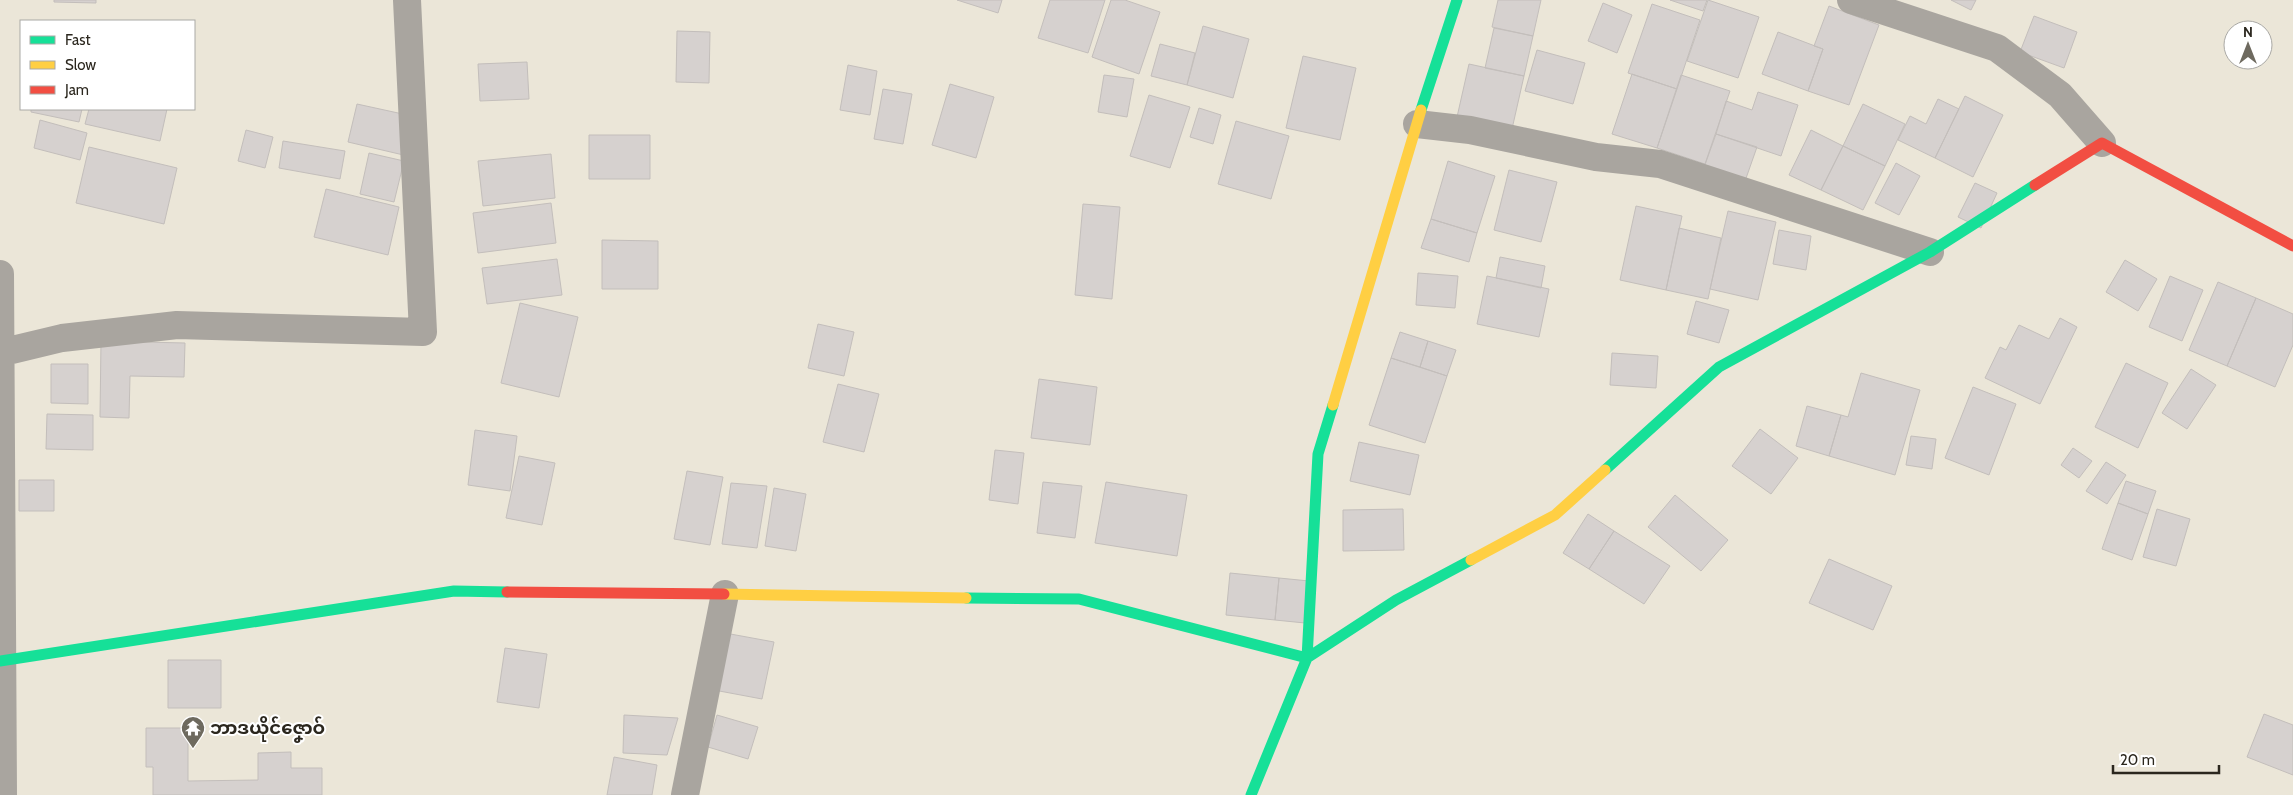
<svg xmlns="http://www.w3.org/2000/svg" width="2293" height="795" viewBox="0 0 2293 795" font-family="Cabin,'Noto Sans Myanmar',sans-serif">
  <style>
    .building { fill: #d6d1cf; stroke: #c3bebb }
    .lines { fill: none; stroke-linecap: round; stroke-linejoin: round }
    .street { stroke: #a9a59f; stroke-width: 28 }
    .fast { stroke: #16e098; stroke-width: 11 }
    .slow { stroke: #ffcf43; stroke-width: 11 }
    .jam { stroke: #f24e42; stroke-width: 11 }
    .labels { text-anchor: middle; stroke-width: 4; stroke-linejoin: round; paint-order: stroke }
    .poi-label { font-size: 18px; font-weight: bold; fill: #2b271e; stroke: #fff; text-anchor: start }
  </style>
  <rect width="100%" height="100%" fill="#ebe6d8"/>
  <path class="building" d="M54 0H96V3L54 2Z
    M957 0H1002L998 13Z
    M1050 0H1105L1088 53 1038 38Z
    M1111 0H1125L1160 12 1139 74 1092 57Z
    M1498 0H1541L1533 36 1492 27Z
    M1670 0H1707L1703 11Z
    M1708 0 1759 17 1738 78 1687 61Z
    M1951 0H1976L1971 10Z
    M1603 3 1632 15 1617 53 1588 41Z
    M1652 4 1700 20 1677 89 1628 73Z
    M1829 6 1879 25 1849 105 1808 91 1823 49 1814 46Z
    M2034 16 2077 32 2064 68 2020 52Z
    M1203 26 1249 39 1233 98 1187 85Z
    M1494 28 1533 36 1524 76 1485 68Z
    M677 31 710 32 709 83 676 82Z
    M1778 32 1823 49 1808 91 1762 74Z
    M1160 44 1195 53 1187 85 1151 76Z
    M1537 50 1585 63 1573 104 1525 91Z
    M1303 56 1356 68 1340 140 1286 128Z
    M527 62 529 99 480 101 478 64Z
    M1469 64 1524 76 1512 129 1457 117Z
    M848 65 877 71 870 115 840 110Z
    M1632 74 1677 89 1657 148 1612 134Z
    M1104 75 1134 79 1127 117 1098 112Z
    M1681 75 1730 91 1705 164 1657 148Z
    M950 84 994 97 976 158 932 145Z
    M883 89 912 94 903 144 874 139Z
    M1758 92 1798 105 1781 156 1716 134 1726 101 1752 110Z
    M1149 95 1190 107 1170 168 1130 156Z
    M1965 96 2003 115 1973 177 1935 158Z
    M1938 99 1959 109 1935 158 1898 140 1910 116 1926 124Z
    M357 104 421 118 412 157 348 142Z
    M1863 104 1905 124 1885 166 1843 146Z
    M1199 108 1221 115 1213 144 1190 137Z
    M31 109H82L79 122 31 112Z
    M89 109H167L160 141 85 124Z
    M40 120 87 133 80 160 34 148Z
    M1236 121 1289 136 1271 199 1218 184Z
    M246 130 273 137 265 168 238 161Z
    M1811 130 1843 146 1821 190 1789 175Z
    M1716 134 1757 147 1738 201 1697 187Z
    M589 135H650V179H589Z
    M283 141 345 151 340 179 279 168Z
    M1843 146 1885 166 1863 210 1821 190Z
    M89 147 177 168 164 224 76 203Z
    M369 153 404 161 394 202 360 194Z
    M551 154 555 198 483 206 478 161Z
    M1448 161 1495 176 1477 233 1431 219Z
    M1896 163 1920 176 1899 215 1875 203Z
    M1509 170 1557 182 1541 242 1494 230Z
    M1975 183 1997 193 1981 228 1958 217Z
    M326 189 399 207 388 255 314 237Z
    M551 203 556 243 478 253 473 213Z
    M1083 204 1120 207 1112 299 1075 295Z
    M1636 206 1682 216 1666 290 1620 280Z
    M1728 211 1776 222 1758 300 1710 289Z
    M1431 219 1477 233 1469 262 1421 248Z
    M1679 228 1721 238 1708 299 1666 290Z
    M1779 230 1811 236 1806 270 1773 264Z
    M602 240 658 241V289H602Z
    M1500 257 1545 266 1541 288 1496 278Z
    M557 259 562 295 487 304 482 268Z
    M2125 260 2157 279 2138 311 2106 292Z
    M1418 273 1458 276 1455 308 1416 305Z
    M1487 276 1549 289 1539 337 1477 324Z
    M2170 276 2203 290 2182 341 2149 327Z
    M2218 282 2256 298 2227 366 2189 350Z
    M2256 298 2293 314V345L2275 387 2227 366Z
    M1696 301 1729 310 1719 343 1687 334Z
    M520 303 578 317 559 397 501 383Z
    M2060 318 2077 327 2040 404 1985 378 2000 347 2006 350 2019 325 2049 339Z
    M818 324 854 332 844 376 808 368Z
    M1400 332 1428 341 1420 367 1391 358Z
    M101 341 185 343 184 377 130 376 129 418 100 417Z
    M1428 341 1456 350 1447 376 1420 367Z
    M1612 353 1658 356 1656 388 1610 385Z
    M1391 358 1447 376 1425 443 1369 425Z
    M2126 363 2168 383 2138 448 2095 427Z
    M51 364H88V404L51 403Z
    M2191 369 2216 385 2187 429 2162 413Z
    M1861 373 1920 390 1895 475 1829 456 1841 415 1848 417Z
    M1039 379 1097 387 1090 445 1031 438Z
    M838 384 879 394 864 452 823 442Z
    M1973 387 2016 404 1989 475 1945 458Z
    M1807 406 1841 415 1829 456 1796 446Z
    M47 414 93 415V450L46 449Z
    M1760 429 1798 458 1771 494 1732 466Z
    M475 430 517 436 510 491 468 485Z
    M1911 436 1936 439 1932 469 1906 465Z
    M1359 442 1419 455 1410 495 1350 481Z
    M2073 448 2092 461 2079 478 2061 465Z
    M995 450 1024 453 1018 504 989 500Z
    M519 456 555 463 542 525 506 518Z
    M2106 462 2126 475 2107 504 2086 491Z
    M687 471 723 477 710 545 674 539Z
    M19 480H54V511H19Z
    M2126 481 2156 491 2148 514 2118 503Z
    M1043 482 1082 486 1075 538 1037 533Z
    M1106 482 1187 495 1177 556 1095 543Z
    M731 483 767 486 757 548 722 544Z
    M774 488 806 494 796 551 765 546Z
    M1675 495 1728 540 1701 571 1648 527Z
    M2118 503 2148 514 2132 560 2102 549Z
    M1403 509 1404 550 1343 551V510Z
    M2157 509 2190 519 2176 566 2143 557Z
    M1588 514 1614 531 1589 569 1563 553Z
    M1614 531 1670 566 1644 604 1589 569Z
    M1829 559 1892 586 1873 630 1809 603Z
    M1230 573 1279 578 1275 620 1226 615Z
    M1279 578 1309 581 1305 623 1275 620Z
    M725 633 774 642 762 699 714 690Z
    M505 648 547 654 539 708 497 702Z
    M168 660H221V708H168Z
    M2264 714 2293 725V775L2247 757Z
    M624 715 678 718 667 755 623 753Z
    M717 715 758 727 748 759 708 747Z
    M146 728H188V781L258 780V753L291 752V768H322V795H153V767H146Z
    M614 757 657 765 652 795H607Z"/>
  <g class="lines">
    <path class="street" d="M1851 0 1997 48 2060 95 2102 143
      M1417 124 1470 130 1596 157 1660 164 1930 252
      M0 274 3 795
      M0 353 62 338 177 325 423 332 407 0
      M685 795 725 594"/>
    <path class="fast" d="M1421 110 1457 0
      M1605 470 1719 367 1930 252 2035 185
      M966 598 1079 599 1307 658 1396 600 1471 560
      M0 661 454 591 507 592
      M1251 795 1307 658 1318 454 1333 405"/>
    <path class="slow" d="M1333 405 1421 110
      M1471 560 1555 515 1605 470
      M724 594 966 598"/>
    <path class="jam" d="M2035 185 2102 143 2293 246
      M507 592 724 594"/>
  </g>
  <defs>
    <g id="temple-pin" transform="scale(1.25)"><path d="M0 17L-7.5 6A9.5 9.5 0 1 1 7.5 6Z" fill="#6e6a5f" stroke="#fff"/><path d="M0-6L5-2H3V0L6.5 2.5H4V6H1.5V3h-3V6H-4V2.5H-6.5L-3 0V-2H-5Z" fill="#fff"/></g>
  </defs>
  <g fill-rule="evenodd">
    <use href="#temple-pin" x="193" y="728"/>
  </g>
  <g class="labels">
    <g class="poi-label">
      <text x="210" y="734">ဘာဒယိုင်ဇၞောဝ်</text>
    </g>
  </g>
  <rect x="20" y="20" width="175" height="90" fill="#ffffff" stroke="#aaa9a5"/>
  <rect x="30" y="36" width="25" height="8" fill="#16e098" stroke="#aaa9a5"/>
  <text x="65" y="45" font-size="15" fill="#2b271e">Fast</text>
  <rect x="30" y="61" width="25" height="8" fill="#ffcf43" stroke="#aaa9a5"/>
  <text x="65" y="70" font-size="15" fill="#2b271e">Slow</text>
  <rect x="30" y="86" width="25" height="8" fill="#f24e42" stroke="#aaa9a5"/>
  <text x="65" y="95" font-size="15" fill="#2b271e">Jam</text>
  <g transform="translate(2248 45)"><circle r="24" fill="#ffffff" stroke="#aaa9a5"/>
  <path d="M0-4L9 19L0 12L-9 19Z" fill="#6e6a5f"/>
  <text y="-8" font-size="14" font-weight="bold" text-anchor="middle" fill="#2b271e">N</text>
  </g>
  <path d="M2113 765v8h106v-8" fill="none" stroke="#2b271e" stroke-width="2.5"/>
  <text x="2120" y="765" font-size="15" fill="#2b271e" stroke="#ffffff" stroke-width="4" paint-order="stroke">20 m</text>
</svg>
